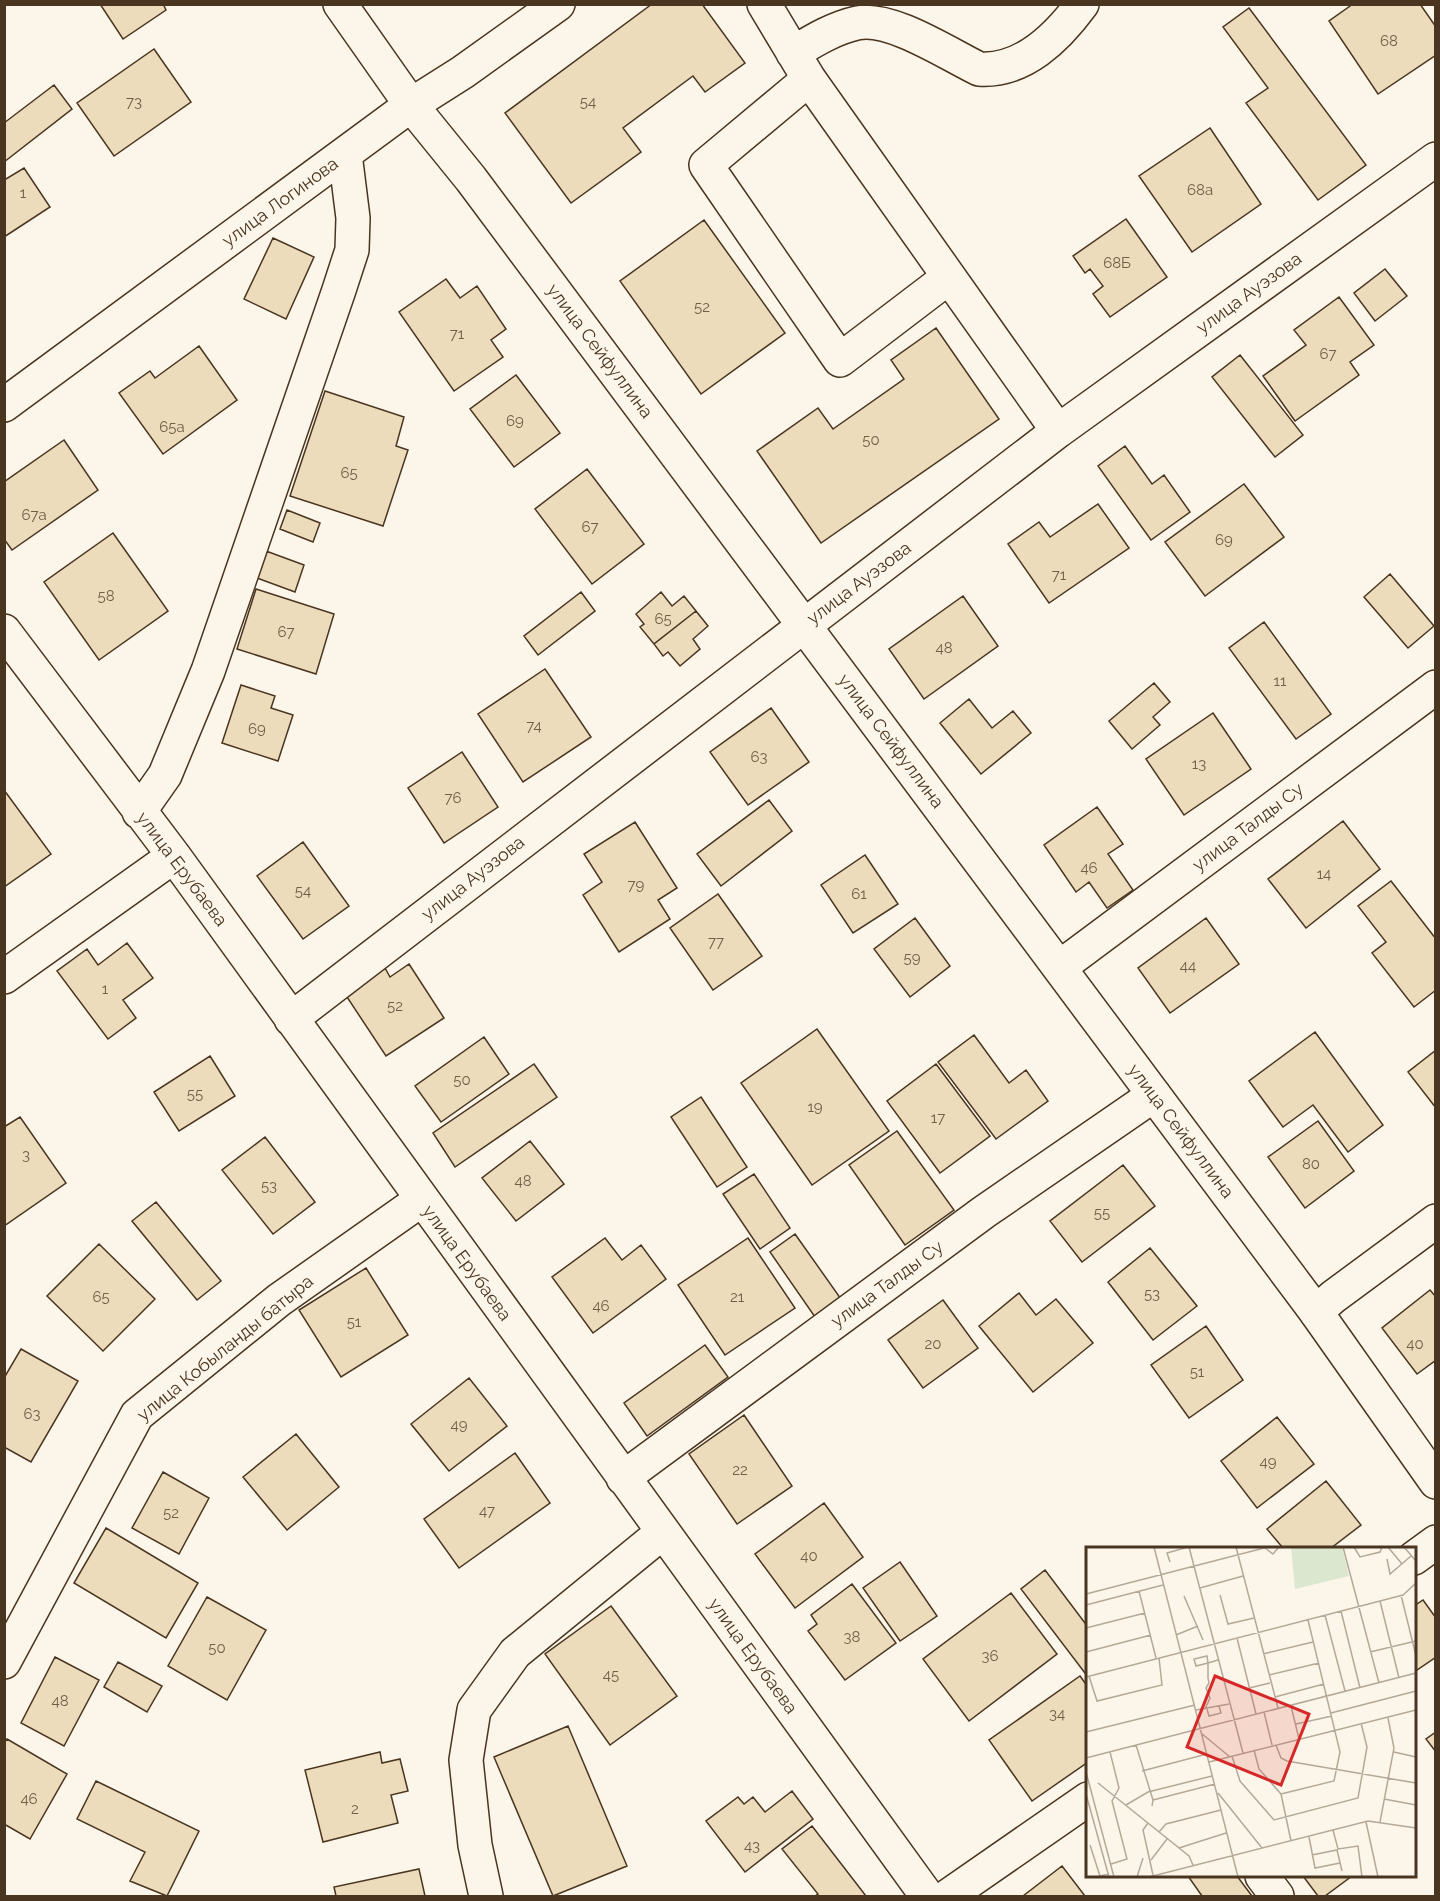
<svg xmlns="http://www.w3.org/2000/svg" width="1440" height="1901" viewBox="0 0 1440 1901" font-family="Raleway,sans-serif">
  <style>
    .building { fill: #ecdcbc; stroke: #4a3520; stroke-width: 1.5 }
    .lines { fill: none; stroke-linecap: round; stroke-linejoin: round }
    .minor-casing { stroke: #4a3520; stroke-width: 36 }
    .secondary-casing { stroke: #4a3520; stroke-width: 36 }
    .minor { stroke: #fbf6e9; stroke-width: 33 }
    .secondary { stroke: #fbf6e9; stroke-width: 33 }
    .labels { text-anchor: middle; stroke-width: 4.5; stroke-linejoin: round; paint-order: stroke }
    .number-label { font-size: 15px; fill: #725f47 }
    .street-label { font-size: 18px; fill: #4a3520; stroke: #fbf6e9 }
    .inset-road { fill: none; stroke: #b4a999; stroke-width: 1.5 }
    .view { fill: #d62828; fill-opacity: 0.15; stroke: #d62828; stroke-width: 3 }
    .inset-edge { fill: none; stroke: #4a3520; stroke-width: 3 }
  </style>
  <rect width="100%" height="100%" fill="#fbf6e9"/>
  <path class="building" d="M100 4H163L166 10 123 39Z
    M652 4H702L745 63 705 92 693 76 623 128 641 152 571 203 505 113Z
    M1353 4H1420L1436 27V55L1378 94 1329 21Z
    M1249 8 1366 165 1318 200 1246 103 1268 88 1223 27Z
    M154 49 191 102 114 156 77 103Z
    M54 85 72 109 4 162V123Z
    M1210 128 1261 204 1192 252 1139 176Z
    M24 168 50 207 4 237V177L6 179Z
    M1126 219 1167 277 1110 317 1093 294 1103 286 1090 269 1085 273 1073 256Z
    M704 220 785 333 701 394 620 281Z
    M273 238 314 257 286 319 244 299Z
    M1385 269 1407 296 1375 321 1354 293Z
    M446 279 460 298 477 286 506 329 491 340 503 357 454 391 399 312Z
    M1339 297 1374 345 1350 362 1359 375 1295 421 1263 376 1306 345 1294 330Z
    M936 328 999 419 821 543 757 451 818 408 833 429 904 379 891 360Z
    M199 346 237 400 163 454 119 393 150 371 155 378Z
    M1240 355 1303 435 1275 457 1212 377Z
    M516 375 560 433 514 467 470 409Z
    M325 391 404 417 396 446 408 450 383 526 290 496Z
    M64 440 98 490 12 550 4 539V482Z
    M1125 446 1152 484 1164 475 1190 512 1151 540 1098 466Z
    M587 469 644 544 592 584 535 509Z
    M1244 484 1284 537 1205 596 1165 542Z
    M1098 504 1129 548 1049 603 1008 544 1039 522 1050 537Z
    M287 510 320 523 313 542 280 529Z
    M113 533 168 611 99 660 44 582Z
    M266 551 304 565 295 592 257 578Z
    M1390 574 1434 626 1408 648 1364 597Z
    M256 589 334 614 316 674 237 649Z
    M581 592 595 611 538 655 524 636Z
    M661 592 672 606 684 596 696 611 654 644 640 627 644 624 636 614Z
    M963 596 998 646 924 699 889 649Z
    M696 611 708 626 693 639 700 649 680 666 668 652 663 656 654 644Z
    M1264 622 1331 714 1296 739 1229 648Z
    M545 669 591 737 523 782 478 714Z
    M1154 683 1170 702 1153 717 1160 725 1132 749 1109 721Z
    M241 685 275 696 271 708 293 715 278 761 222 743Z
    M969 699 992 728 1013 711 1031 733 981 774 940 723Z
    M771 708 809 762 748 805 710 752Z
    M1213 713 1251 769 1184 815 1146 759Z
    M462 752 498 807 444 843 408 788Z
    M4 790 51 854 4 887Z
    M769 800 792 831 721 886 697 854Z
    M1097 807 1123 844 1108 854 1133 890 1107 908 1089 882 1076 892 1044 845Z
    M1343 821 1380 869 1306 928 1268 879Z
    M635 822 677 888 658 900 670 919 619 952 583 895 602 882 584 854Z
    M303 842 349 906 303 939 257 876Z
    M865 855 898 904 853 933 821 885Z
    M1391 881 1436 939V990L1414 1007 1372 953 1386 942 1358 906Z
    M718 894 762 956 713 990 670 928Z
    M915 918 950 966 910 997 874 949Z
    M1206 918 1239 964 1170 1013 1138 968Z
    M127 943 153 978 123 1000 136 1018 108 1039 57 971 87 949 98 965Z
    M409 964 444 1018 386 1056 345 994 385 968 390 977Z
    M817 1029 889 1131 812 1185 741 1083Z
    M1315 1032 1383 1125 1348 1152 1313 1105 1283 1127 1249 1081Z
    M974 1035 1009 1083 1026 1070 1048 1101 996 1139 938 1062Z
    M484 1037 509 1074 441 1122 415 1086Z
    M1436 1050V1108L1408 1072Z
    M210 1056 235 1096 179 1131 154 1092Z
    M534 1064 557 1097 455 1167 433 1133Z
    M936 1064 990 1136 940 1173 887 1101Z
    M701 1097 747 1167 717 1187 671 1117Z
    M20 1117 66 1183 4 1226V1127Z
    M1318 1121 1354 1171 1305 1208 1268 1157Z
    M897 1131 954 1210 905 1245 849 1165Z
    M265 1137 315 1202 273 1234 222 1170Z
    M530 1141 564 1184 516 1221 482 1178Z
    M1123 1165 1155 1206 1082 1262 1050 1221Z
    M754 1174 790 1228 760 1249 723 1194Z
    M156 1202 221 1281 197 1300 132 1221Z
    M795 1234 841 1299 815 1317 770 1252Z
    M605 1238 622 1260 641 1245 666 1279 593 1333 552 1277Z
    M748 1238 795 1308 725 1355 678 1285Z
    M99 1244 155 1299 103 1351 47 1296Z
    M1150 1248 1197 1306 1153 1340 1108 1282Z
    M366 1268 408 1335 341 1377 299 1310Z
    M1430 1290 1436 1297V1360L1417 1374 1382 1328Z
    M1019 1293 1036 1315 1056 1299 1093 1343 1033 1392 979 1326Z
    M943 1300 978 1348 923 1388 888 1340Z
    M1206 1326 1243 1380 1189 1418 1151 1365Z
    M705 1345 728 1377 647 1436 624 1403Z
    M21 1349 78 1381 31 1462 4 1447V1378Z
    M469 1378 507 1426 449 1471 411 1424Z
    M744 1415 792 1486 737 1524 689 1454Z
    M1277 1417 1314 1464 1257 1508 1221 1461Z
    M296 1434 339 1487 287 1530 243 1477Z
    M515 1453 550 1503 459 1568 424 1519Z
    M163 1472 209 1498 179 1554 132 1528Z
    M1326 1481 1361 1525 1331 1548H1283L1267 1529Z
    M824 1503 863 1557 795 1608 755 1554Z
    M106 1528 198 1583 166 1638 74 1583Z
    M900 1562 937 1616 900 1641 863 1588Z
    M1045 1570 1088 1627V1677L1021 1589Z
    M852 1584 896 1643 845 1680 808 1631 817 1624 811 1615Z
    M1011 1593 1057 1654 969 1721 923 1659Z
    M207 1597 266 1630 227 1700 168 1666Z
    M1423 1600 1436 1618V1657L1414 1672V1606Z
    M611 1606 677 1696 610 1745 545 1654Z
    M55 1657 99 1680 64 1746 21 1723Z
    M118 1662 162 1686 147 1712 104 1687Z
    M1080 1676 1088 1687V1762L1032 1801 989 1740Z
    M568 1726 627 1866 553 1896 494 1757Z
    M1436 1732V1752L1426 1739Z
    M7 1739 67 1774 30 1839 4 1824V1743Z
    M380 1752 382 1763 400 1759 408 1791 391 1795 398 1823 323 1842 305 1770Z
    M96 1781 199 1831 167 1896 130 1881 145 1852 77 1819Z
    M792 1791 813 1819 745 1872 706 1821 738 1797 744 1804 753 1797 765 1812Z
    M812 1826 866 1896H815L818 1894 782 1849Z
    M1062 1866 1085 1896H1023Z
    M419 1869 425 1896H336L334 1887Z
    M1188 1876H1237L1252 1896H1202Z
    M1303 1876H1352L1325 1896H1318Z"/>
  <g class="lines">
    <g class="minor-casing">
      <path id="minor" d="M764 4 809 79 1058 431
        M793 53C813 41 834 28 857 23 891 16 948 54 979 69 1023 72 1057 38 1082 4
        M809 79 706 165 840 360 949 277
        M4 405 411 105 463 72 558 4
        M4 631 174 856 927 1896
        M139 812 165 775 208 671 339 290 352 250 353 218 345 154
        M1060 967 1436 687
        M4 977 174 856
        M291 1019 1058 431 1436 159
        M1316 1312 1333 1297 1436 1221
        M623 1478 984 1212 1154 1095
        M1414 1558 1436 1542
        M4 1662 137 1415 279 1300 421 1200
        M1262 1876 1277 1896
        M486 1896 475 1845 466 1760 474 1710 515 1653 663 1532
        M948 1896 1088 1799"/>
    </g>
    <g class="secondary-casing">
      <path id="secondary" d="M340 4 411 105 471 179 1316 1312 1436 1482"/>
    </g>
    <use href="#minor" class="minor"/>
    <use href="#secondary" class="secondary"/>
  </g>
  <g class="labels">
    <g class="number-label">
      <text x="1389" y="46">68</text>
      <text x="134" y="107">73</text>
      <text x="588" y="107">54</text>
      <text x="1200" y="195">68а</text>
      <text x="23" y="198">1</text>
      <text x="1117" y="268">68Б</text>
      <text x="702" y="312">52</text>
      <text x="457" y="339">71</text>
      <text x="1328" y="359">67</text>
      <text x="515" y="426">69</text>
      <text x="172" y="432">65а</text>
      <text x="871" y="445">50</text>
      <text x="349" y="478">65</text>
      <text x="34" y="520">67а</text>
      <text x="590" y="532">67</text>
      <text x="1224" y="545">69</text>
      <text x="1059" y="580">71</text>
      <text x="106" y="601">58</text>
      <text x="663" y="624">65</text>
      <text x="286" y="637">67</text>
      <text x="944" y="653">48</text>
      <text x="1280" y="686">11</text>
      <text x="534" y="731">74</text>
      <text x="257" y="734">69</text>
      <text x="759" y="762">63</text>
      <text x="1199" y="769">13</text>
      <text x="453" y="803">76</text>
      <text x="1089" y="873">46</text>
      <text x="1324" y="879">14</text>
      <text x="636" y="890">79</text>
      <text x="303" y="896">54</text>
      <text x="859" y="899">61</text>
      <text x="716" y="947">77</text>
      <text x="912" y="963">59</text>
      <text x="1188" y="971">44</text>
      <text x="105" y="994">1</text>
      <text x="395" y="1011">52</text>
      <text x="462" y="1085">50</text>
      <text x="195" y="1099">55</text>
      <text x="815" y="1112">19</text>
      <text x="938" y="1123">17</text>
      <text x="26" y="1160">3</text>
      <text x="1311" y="1169">80</text>
      <text x="523" y="1186">48</text>
      <text x="269" y="1191">53</text>
      <text x="1102" y="1218">55</text>
      <text x="1152" y="1299">53</text>
      <text x="101" y="1302">65</text>
      <text x="737" y="1302">21</text>
      <text x="601" y="1311">46</text>
      <text x="354" y="1327">51</text>
      <text x="933" y="1349">20</text>
      <text x="1415" y="1349">40</text>
      <text x="1197" y="1377">51</text>
      <text x="32" y="1419">63</text>
      <text x="459" y="1430">49</text>
      <text x="1268" y="1467">49</text>
      <text x="740" y="1475">22</text>
      <text x="487" y="1516">47</text>
      <text x="171" y="1518">52</text>
      <text x="809" y="1561">40</text>
      <text x="852" y="1642">38</text>
      <text x="217" y="1653">50</text>
      <text x="990" y="1661">36</text>
      <text x="611" y="1680">45</text>
      <text x="60" y="1706">48</text>
      <text x="1057" y="1719">34</text>
      <text x="29" y="1804">46</text>
      <text x="355" y="1814">2</text>
      <text x="752" y="1851">43</text>
    </g>
    <g class="street-label">
      <text transform="translate(280 202) rotate(-36)" y="6">улица Логинова</text>
      <text transform="translate(1249 293) rotate(-36)" y="6">улица Ауэзова</text>
      <text transform="translate(600 351) rotate(53)" y="6">улица Сейфуллина</text>
      <text transform="translate(859 583) rotate(-37)" y="6">улица Ауэзова</text>
      <text transform="translate(891 741) rotate(53)" y="6">улица Сейфуллина</text>
      <text transform="translate(1248 827) rotate(-37)" y="6">улица Талды Су</text>
      <text transform="translate(182 869) rotate(53)" y="6">улица Ерубаева</text>
      <text transform="translate(473 878) rotate(-38)" y="6">улица Ауэзова</text>
      <text transform="translate(1181 1131) rotate(53)" y="6">улица Сейфуллина</text>
      <text transform="translate(467 1263) rotate(54)" y="6">улица Ерубаева</text>
      <text transform="translate(887 1284) rotate(-36)" y="6">улица Талды Су</text>
      <text transform="translate(225 1348) rotate(-39)" y="6">улица Кобыланды батыра</text>
      <text transform="translate(753 1656) rotate(54)" y="6">улица Ерубаева</text>
    </g>
  </g>
  <g transform="translate(1086 1547)">
    <rect width="330" height="330" fill="#fbf6e9"/>
    <path d="M205 0H256L263 29 209 42Z" fill="#dce7d0"/>
    <path class="inset-road" d="M68 0 152 330M103 0 157 206M150 0 192 161M257 0 293 136M268 0 274 10 294 5 296 0M302 0 316 17M318 0 330 14M179 1 187 7 193 0M301 12 304 27 325 9M84 15 81 6 102 0M114 41 157 29M53 44 70 111M0 47 182 0M134 48 142 77 168 71M315 48 330 109M98 49 117 93M294 54 313 131M0 58 77 38M255 64 274 141M239 68 259 144M0 81 59 66M90 88 112 79M151 91 170 167M0 105 65 88M284 105 330 94M177 107 227 95M183 128 233 116M3 129 11 154 76 138 73 111M0 130 294 54 317 48 330 36M163 141 184 136M189 150 238 137M205 159 213 192M119 162 124 151 120 141 123 136 122 131V116L121 109 108 112 110 119 122 116 132 113M121 162 123 169 135 166 133 159M110 163 143 157M178 165 186 198M245 166 330 144M210 177 246 169M0 185 109 158M115 186 144 210M50 198 67 253 66 259M190 198 195 211 201 214 330 236M168 203 173 222 195 247M24 205 33 241 26 254 41 312 25 317M308 205 330 210M146 209 154 234 188 273 272 251 281 200 275 176M0 211 330 126M123 215 330 163M56 224 121 207M0 225 28 330M12 236 103 309 107 318M132 246 176 301M0 247 23 330M195 247 248 234 254 205 222 73M195 247 205 294M298 252 330 258M67 253 129 237M40 258 62 245 126 229M280 275 292 330M294 275 308 201 302 171M62 276 57 283 67 328M247 283 252 302 272 299 276 330M73 285 80 277 135 263M223 290 229 321 254 316M4 298 14 329 23 327M93 301 140 286M226 308 251 303 256 324M65 313 81 292M51 330 57 311M63 330 282 274 330 281"/>
    <path class="view" d="M129 129 223 167 195 238 101 200Z"/>
    <rect width="330" height="330" class="inset-edge"/>
  </g>
  <rect width="1440" height="1901" fill="none" stroke="#4a3520" stroke-width="12"/>
</svg>
